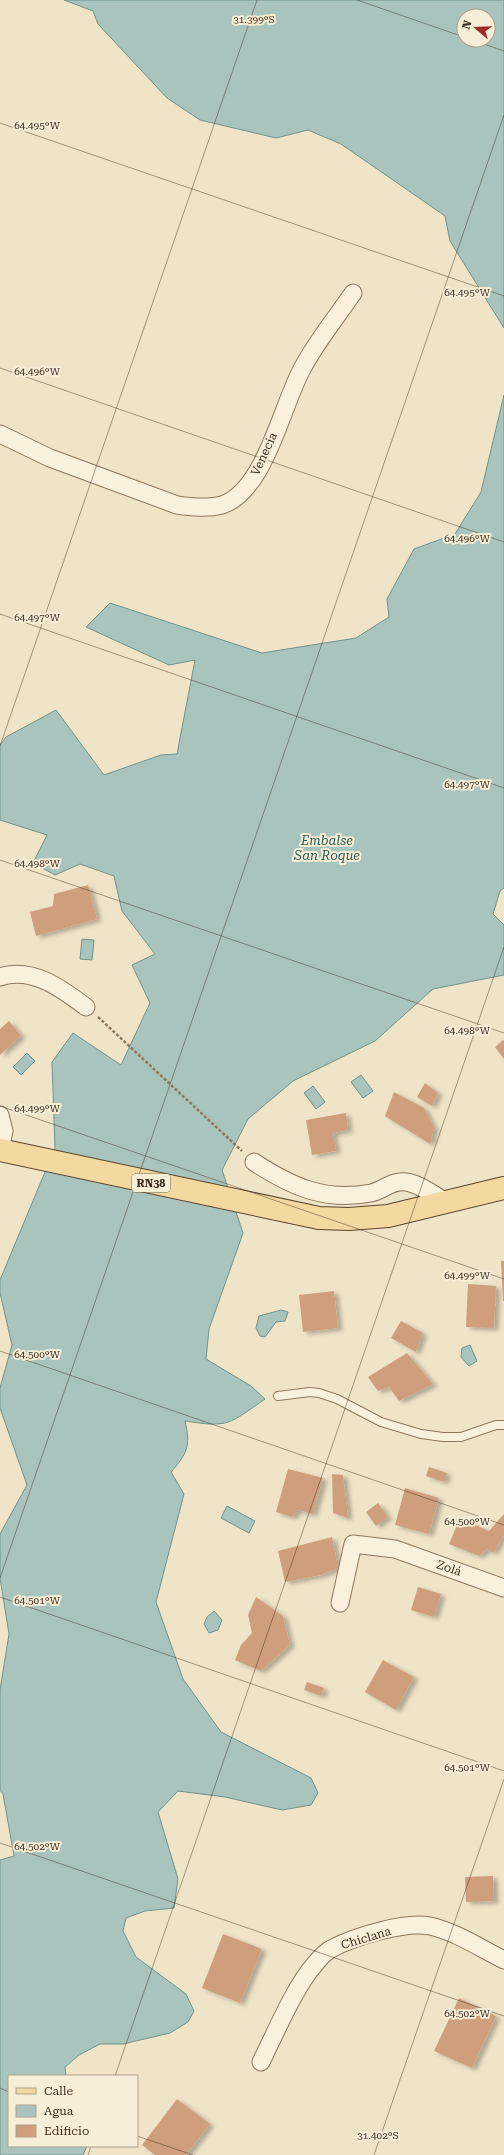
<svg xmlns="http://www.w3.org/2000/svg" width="504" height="2155" viewBox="0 0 504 2155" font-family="'Roboto Serif',serif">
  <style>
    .water { fill: #a9c4bc; stroke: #6f938a; fill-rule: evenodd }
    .building { fill: #cf9f7d; filter: url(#shadow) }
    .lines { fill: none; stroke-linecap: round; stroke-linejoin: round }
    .lane-casing { stroke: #8d765c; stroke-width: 10 }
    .street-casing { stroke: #8d765c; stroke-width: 19 }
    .primary-casing { stroke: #5b4430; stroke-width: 24 }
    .path { stroke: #8d765c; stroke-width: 2.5; stroke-dasharray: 3 2; stroke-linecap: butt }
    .lane { stroke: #faf1dc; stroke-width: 8 }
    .street { stroke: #faf1dc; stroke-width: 17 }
    .primary { stroke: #f3d9a0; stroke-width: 22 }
    .ticks { fill: none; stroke: #3d2e20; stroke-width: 1; stroke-opacity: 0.45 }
    .labels { text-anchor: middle; stroke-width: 4; stroke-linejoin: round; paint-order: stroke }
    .shield { fill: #f7eed8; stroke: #756857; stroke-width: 1 }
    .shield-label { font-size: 11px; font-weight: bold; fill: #3d2e20 }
    .street-label { font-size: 12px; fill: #3d2e20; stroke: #f7eed8 }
    .water-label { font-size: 13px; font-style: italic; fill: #2f5d5a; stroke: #f7eed8 }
    .ticks-label { font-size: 10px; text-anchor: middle; fill: #3d2e20; stroke: #f7eed8; stroke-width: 4; stroke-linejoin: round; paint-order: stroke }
  </style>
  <defs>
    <filter id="shadow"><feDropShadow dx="4.5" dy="2.5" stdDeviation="2" flood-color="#0004"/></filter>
  </defs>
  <rect width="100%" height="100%" fill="#f0e4c8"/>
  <path class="water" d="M64 0H504V328L450 241 445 216 341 144 308 130 276 138 200 120 167 98 98 24 93 11ZM464 16H488V40H464Z
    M504 395V888L500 891 493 914 504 925V975L433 989 375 1041 293 1081 248 1119 222 1170 243 1233 209 1329 206 1359 251 1386 265 1399C229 1424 229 1428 185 1421 191 1446 187 1454 171 1472L184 1494 156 1602 183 1679 221 1732 311 1778 318 1793 311 1805 282 1810 225 1797 178 1791 158 1812 178 1879 174 1908 145 1911 126 1918 123 1931 136 1957 186 1994 194 2011 188 2022 170 2033 123 2044H100L79 2055 65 2067 66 2076H9V2146H87L83 2155H0V1860L14 1856 3 1794 0 1790V1690L9 1634 0 1578V1534L27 1485 0 1408V1388L12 1345 0 1293V1280L55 1148 52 1062 73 1033 121 1065 150 1003 132 965 155 954 122 911 114 876 80 864 55 875 33 863 47 835 0 820V745L6 737 56 710 104 775 161 755 177 754 195 660 169 665 86 627 110 603 262 653 356 638 389 617 387 599 414 549 455 534 481 492Z
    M82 939 94 940 92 960 80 959Z
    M27 1053 35 1061 21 1075 13 1067Z
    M361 1075 373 1091 363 1098 351 1082Z
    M313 1086 325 1102 316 1109 304 1093Z
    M281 1310 288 1312 285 1321 276 1322 265 1337 260 1336 256 1328 259 1316Z
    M470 1345 477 1361 469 1366 461 1357 462 1348Z
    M227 1506 255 1521 249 1533 221 1518Z
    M214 1611 222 1620 218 1630 209 1633 204 1624 207 1617Z"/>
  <path class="building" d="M88 885 97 919 36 936 30 912 53 906 54 894Z
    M9 1021 21 1036 0 1055V1029Z
    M503 1040 504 1041V1059L495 1047Z
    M425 1083 438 1093 432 1106 417 1097Z
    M394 1092 424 1108 434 1128 430 1144 385 1116Z
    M346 1113 348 1130 333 1133 336 1151 312 1155 306 1120Z
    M501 1261H504V1301H503Z
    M468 1284 496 1286 494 1328 466 1327Z
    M334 1291 338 1328 303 1332 299 1295Z
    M401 1321 423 1333 416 1352 391 1338Z
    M407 1353 433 1384 399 1401 389 1387 378 1391 368 1377Z
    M429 1467 447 1473 444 1482 426 1476Z
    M288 1469 323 1478 313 1514 298 1510 292 1517 276 1512Z
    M332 1474 343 1475 348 1518 333 1513Z
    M405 1488 439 1498 429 1534 395 1525Z
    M378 1503 388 1517 376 1526 366 1512Z
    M504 1514V1535L493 1553 487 1549 479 1556 449 1544 460 1518 489 1531Z
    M332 1537 338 1568 321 1575 285 1582 278 1551Z
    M418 1587 441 1594 434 1617 411 1610Z
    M256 1597 283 1616 290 1645 261 1671 235 1660 241 1645 252 1633 248 1615Z
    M383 1660 414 1677 396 1710 365 1692Z
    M307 1682 324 1688 321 1696 304 1690Z
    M493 1876 494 1901 466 1902 465 1877Z
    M223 1934 262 1949 240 2003 202 1988Z
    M459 1998 496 2016 472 2068 434 2051Z
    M177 2099 210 2124 186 2155H155L142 2145Z"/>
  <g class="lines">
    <g class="lane-casing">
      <path id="lane" d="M278 1396 310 1392 319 1393 337 1399 381 1422 421 1434 443 1437H461L496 1425H504"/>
    </g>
    <g class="street-casing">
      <path id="street" d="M0 434 50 458 177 505C191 507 207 509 222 505 265 491 282 405 302 369 316 342 336 318 353 293
        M0 977C32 966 62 989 86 1007
        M0 1115 4 1131 0 1150
        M254 1162C292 1187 326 1202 371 1193 384 1190 392 1180 406 1182 420 1184 434 1195 446 1202
        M340 1603 353 1544 395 1549 504 1588
        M261 2062C275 2034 295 1986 315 1964 319 1959 325 1952 331 1949 353 1937 405 1921 430 1926 456 1932 480 1948 504 1960"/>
    </g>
    <g class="primary-casing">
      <path id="primary" d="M0 1150 319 1218 349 1219 388 1216 504 1188"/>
    </g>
    <path class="path" d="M98 1017 242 1151"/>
    <use href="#lane" class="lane"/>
    <use href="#street" class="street"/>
    <use href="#primary" class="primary"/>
  </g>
  <path class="ticks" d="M357 0 464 37M473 40 504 51M0 123 504 296M0 368 504 542M0 614 504 788M0 746 257 0M0 860 504 1033M0 1106 504 1279M0 1351 504 1525M0 1578 504 115M0 1597 504 1771M0 1843 504 2016M115 2076 504 947M0 2088 9 2092M137 2136 193 2155M88 2155 91 2146M374 2155 504 1779"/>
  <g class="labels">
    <rect class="shield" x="132" y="1174" width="38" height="18" rx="3"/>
    <g class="shield-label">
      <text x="151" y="1187">RN38</text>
    </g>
    <g class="street-label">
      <text transform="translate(264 454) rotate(-65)" y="4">Venecia</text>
      <text transform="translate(449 1568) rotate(19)" y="4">Zolá</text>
      <text transform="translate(366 1938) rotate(-17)" y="4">Chiclana</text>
    </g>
    <g class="water-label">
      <text x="327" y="845">Embalse<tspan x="327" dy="15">San Roque</tspan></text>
    </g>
  </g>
  <g class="ticks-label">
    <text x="254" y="23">31.399°S</text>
    <text x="37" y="129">64.495°W</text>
    <text x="467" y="296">64.495°W</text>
    <text x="37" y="375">64.496°W</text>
    <text x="467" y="542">64.496°W</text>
    <text x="37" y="621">64.497°W</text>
    <text x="467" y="788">64.497°W</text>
    <text x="37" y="867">64.498°W</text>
    <text x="467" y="1034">64.498°W</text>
    <text x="37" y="1112">64.499°W</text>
    <text x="467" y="1279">64.499°W</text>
    <text x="37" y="1358">64.500°W</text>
    <text x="467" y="1525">64.500°W</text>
    <text x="37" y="1604">64.501°W</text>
    <text x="467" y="1771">64.501°W</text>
    <text x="37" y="1850">64.502°W</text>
    <text x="467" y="2017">64.502°W</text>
    <text x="378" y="2139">31.402°S</text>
  </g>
  <rect x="8" y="2075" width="130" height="72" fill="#f7eed8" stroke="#ada18e"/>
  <rect x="16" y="2088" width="20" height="6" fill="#f3d9a0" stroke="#ada18e"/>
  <text x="44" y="2095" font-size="12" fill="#3d2e20">Calle</text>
  <rect x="16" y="2105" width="20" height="12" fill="#a9c4bc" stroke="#ada18e"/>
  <text x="44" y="2115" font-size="12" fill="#3d2e20">Agua</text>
  <rect x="16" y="2125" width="20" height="12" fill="#cf9f7d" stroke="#ada18e"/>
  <text x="44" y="2135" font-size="12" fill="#3d2e20">Edificio</text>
  <g transform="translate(476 28) rotate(289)"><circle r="19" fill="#f7eed8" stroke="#ada18e"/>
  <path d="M0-3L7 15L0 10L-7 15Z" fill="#9e2a2b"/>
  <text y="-6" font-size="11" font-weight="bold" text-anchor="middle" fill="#3d2e20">N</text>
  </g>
</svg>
